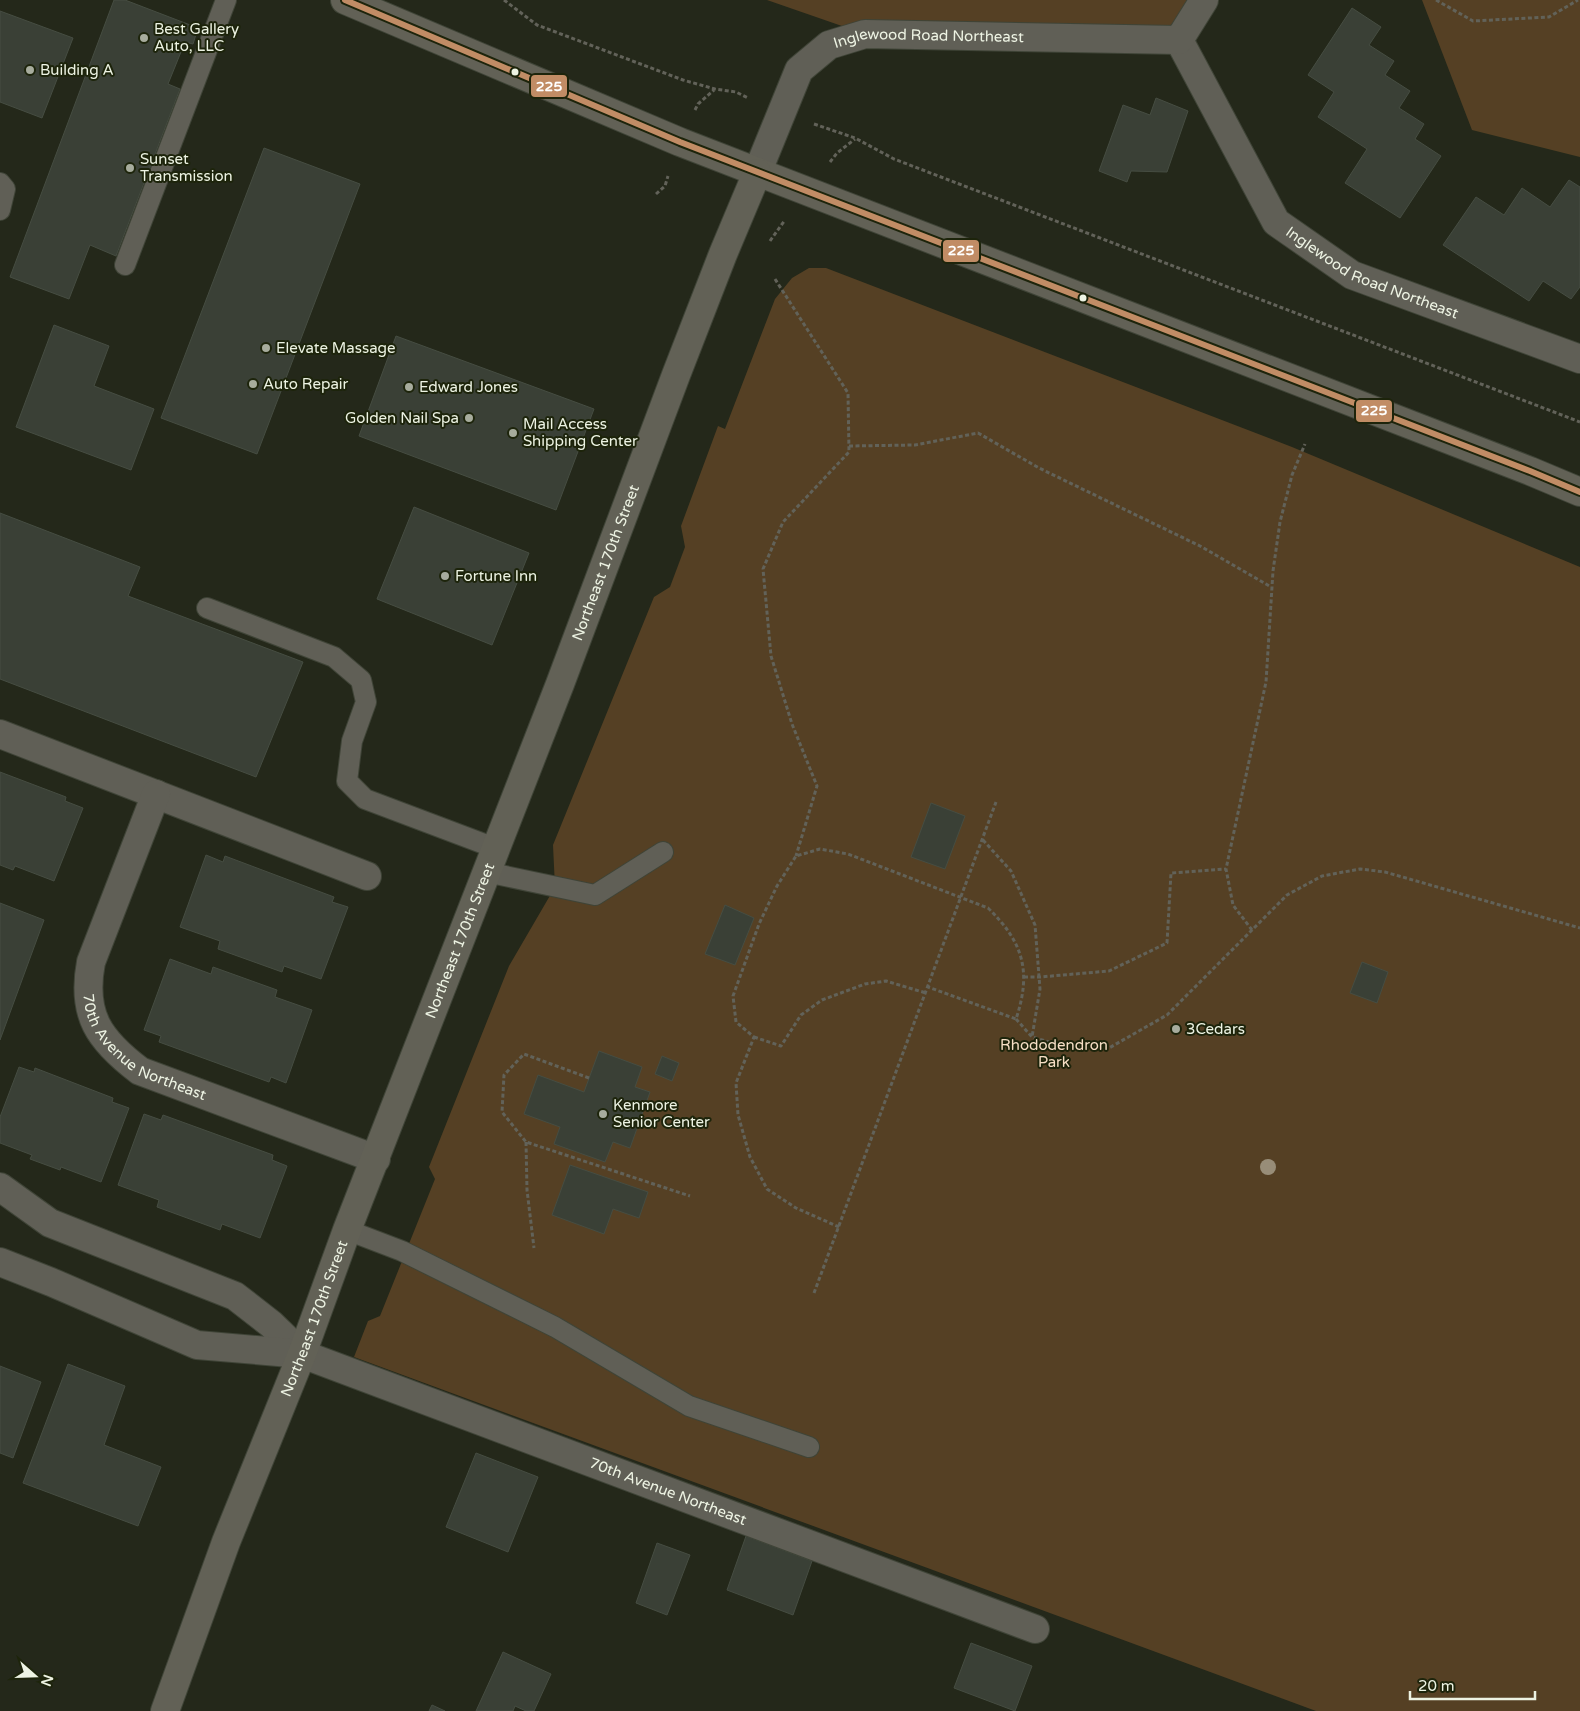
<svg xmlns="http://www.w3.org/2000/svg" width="1580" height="1711" viewBox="0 0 1580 1711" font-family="'Varela Round',sans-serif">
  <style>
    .green { fill: #554024 }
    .building { fill: #3a4036; stroke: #464d42 }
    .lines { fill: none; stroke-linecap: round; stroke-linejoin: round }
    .service-casing { stroke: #3f4437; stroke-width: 22 }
    .minor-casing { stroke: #3f4437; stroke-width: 30 }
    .secondary-casing { stroke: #3f4437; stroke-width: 30 }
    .path { stroke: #626259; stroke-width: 3; stroke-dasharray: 4 2.5; stroke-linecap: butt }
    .service { stroke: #605f56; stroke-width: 20 }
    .minor { stroke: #605f56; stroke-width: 28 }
    .secondary { stroke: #626156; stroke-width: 28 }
    .bus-1-casing { stroke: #1d240b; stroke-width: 10 }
    .bus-1 { stroke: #c18c65; stroke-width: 6 }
    .tree { fill: #988d78 }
    .poi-dot { fill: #a7ac9d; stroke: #1d240b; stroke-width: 2 }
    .bus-dot { fill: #edf3e3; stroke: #1d240b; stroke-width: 2 }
    .labels { text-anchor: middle; stroke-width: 4; stroke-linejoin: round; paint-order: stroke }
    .poi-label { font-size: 15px; fill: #edf3e3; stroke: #1d240b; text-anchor: start }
    .street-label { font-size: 15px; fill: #edf3e3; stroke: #1d240b }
    .park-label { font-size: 15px; fill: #f6dfc5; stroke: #1d240b }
    .line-badge { stroke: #1d240b; stroke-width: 2 }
    .badge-label { font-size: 14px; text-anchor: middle; font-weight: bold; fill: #fff }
  </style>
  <rect width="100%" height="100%" fill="#24281a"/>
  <path class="green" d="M767 0H1204L1179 40 865 34Z
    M1422 0H1580V157L1472 130Z
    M809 268H826L1292 447 1580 567V1711H1316L354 1357 368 1321 380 1316 435 1179 429 1167 509 966 555 887 553 845 654 597 670 587 685 547 681 526 718 426 725 429 775 299 792 278Z"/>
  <path class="building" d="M114 0H125L198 28 193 44 185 42 168 84 180 89 116 256 90 245 69 299 10 277Z
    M1352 8 1381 27 1369 45 1394 61 1385 75 1410 91 1399 108 1424 124 1415 139 1441 156 1400 218 1345 183 1367 149 1318 117 1334 92 1308 75Z
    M0 11 73 38 42 118 0 102Z
    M1156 98 1188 111 1167 172 1131 171 1127 182 1099 171 1123 105 1150 115Z
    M264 148 360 184 257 454 161 418Z
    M1569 180 1580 187V287L1571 299 1543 281 1529 301 1443 245 1476 197 1504 215 1522 188 1550 207Z
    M54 325 109 346 94 386 154 409 131 470 16 427Z
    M396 336 594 409 556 510 359 436Z
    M414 507 529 553 492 645 377 599Z
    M0 513 140 567 128 596 303 662 256 777 0 679Z
    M0 772 66 797 65 801 83 808 54 881 15 866 13 870 0 865Z
    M931 803 965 816 945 869 911 857Z
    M206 855 223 862 225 856 334 897 332 902 348 907 321 979 284 966 282 972 218 949 220 941 180 927Z
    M0 903 44 920 0 1040Z
    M725 905 754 918 735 965 705 954Z
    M170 959 211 974 213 967 277 990 275 997 312 1010 286 1083 271 1077 269 1082 159 1042 161 1036 144 1030Z
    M1362 962 1388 972 1377 1003 1350 993Z
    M599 1051 642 1067 635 1087 650 1092 630 1148 613 1142 605 1162 554 1144 560 1127 524 1114 538 1075 584 1092Z
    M662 1056 679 1063 672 1081 655 1074Z
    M19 1067 34 1072 35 1068 113 1098 112 1102 129 1108 101 1182 61 1167 60 1170 30 1159 32 1155 0 1143V1117Z
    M144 1114 161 1120 163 1115 273 1155 272 1160 287 1166 260 1238 222 1224 220 1230 157 1207 159 1200 118 1185Z
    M570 1165 648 1192 639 1218 613 1209 604 1234 552 1215Z
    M68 1364 125 1386 104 1445 161 1467 138 1526 23 1483Z
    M0 1366 41 1382 13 1458 0 1453Z
    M476 1453 538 1477 508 1552 446 1527Z
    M746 1536 812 1561 793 1615 727 1590Z
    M657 1543 690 1555 667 1615 636 1603Z
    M971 1643 1032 1666 1015 1711 954 1688Z
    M503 1652 551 1674 534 1711H526L515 1706 513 1711H476Z
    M432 1705 445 1711H429Z"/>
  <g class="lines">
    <g class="service-casing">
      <path id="service" d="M0 183 5 189 0 210
        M125 265 226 0
        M207 608 334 657 361 680 366 702 352 741 347 781 365 799 495 848
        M486 872 595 895 663 852
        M347 1230 402 1251 555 1327 689 1406 809 1447"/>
    </g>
    <g class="minor-casing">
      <g id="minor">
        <path id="s1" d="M1179 40 1276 222 1352 275 1580 359"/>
        <path id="s2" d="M757 173 799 70 829 45 865 34 1179 40 1204 0"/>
        <path d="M0 734 367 876"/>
        <path id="s3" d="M156 794 91 962C81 1015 99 1040 140 1071L376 1159"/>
        <path d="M0 1187 50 1223 235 1296 271 1324 302 1354"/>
        <path id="s4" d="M0 1262 51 1282 197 1345 302 1354 1035 1629"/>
      </g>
    </g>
    <g class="secondary-casing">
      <g id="secondary">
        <path d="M345 0 680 142 1530 471 1580 492"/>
        <path id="s5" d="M165 1711 226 1542 302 1354 347 1230 560 684 676 375 723 254 757 173"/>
      </g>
    </g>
    <path class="path" d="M504 0 537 25 683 80 715 89 736 92 748 98
      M1436 0 1473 21 1549 17 1578 0
      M695 110 698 104 714 90
      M814 124 855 138 894 159 1580 422
      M830 162 837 153 855 139
      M656 194 665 186 668 176
      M770 241 785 220
      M775 279 848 393 849 452 783 522 763 569 771 656 792 724 817 786 796 856
      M849 446 915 445 978 433 1039 468 1200 546 1271 587
      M983 840 1011 871 1035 925 1040 989 1032 1037
      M1252 930 1233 905 1226 869 1266 682 1273 571 1280 522 1292 475 1305 444
      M1024 977H1040L1109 971 1167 943 1171 873 1226 869
      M1016 1019 1032 1037 1070 1048H1109L1167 1015 1287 895 1322 876 1360 869 1385 872 1580 928
      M754 1037 781 1046 801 1015 822 1000 865 984 886 981 926 993
      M589 1078 524 1054 504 1075 502 1112 526 1142 690 1196
      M526 1142 527 1190 534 1248
      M839 1227 796 1208 767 1189 750 1157 738 1115 736 1083 754 1037 736 1022 733 996 759 924 777 886 796 856 820 849 848 854 988 908C1023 942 1032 971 1016 1019L928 987
      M814 1293 996 802"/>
    <use href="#service" class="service"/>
    <use href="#minor" class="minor"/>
    <use href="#secondary" class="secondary"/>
    <g class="bus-1-casing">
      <path id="bus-1" d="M345 0 680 142 1530 471 1580 492"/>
    </g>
    <use href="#bus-1" class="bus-1"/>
  </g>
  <circle class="tree" cx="1268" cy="1167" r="8"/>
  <g class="poi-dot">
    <circle cx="144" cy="38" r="5"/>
    <circle cx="30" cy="70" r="5"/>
    <circle cx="130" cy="168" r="5"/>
    <circle cx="266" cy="348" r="5"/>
    <circle cx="253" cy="384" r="5"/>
    <circle cx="409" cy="387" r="5"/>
    <circle cx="469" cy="418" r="5"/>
    <circle cx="513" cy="433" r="5"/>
    <circle cx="445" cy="576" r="5"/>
    <circle cx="1176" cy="1029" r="5"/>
    <circle cx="603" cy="1114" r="5"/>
  </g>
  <g class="bus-dot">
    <circle cx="515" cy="72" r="4.5"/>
    <circle cx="1083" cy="298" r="4.5"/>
  </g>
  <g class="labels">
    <g class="poi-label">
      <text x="154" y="34">Best Gallery<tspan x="154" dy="17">Auto, LLC</tspan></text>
      <text x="40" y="75">Building A</text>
      <text x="140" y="164">Sunset<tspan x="140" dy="17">Transmission</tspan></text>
      <text x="276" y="353">Elevate Massage</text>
      <text x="263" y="389">Auto Repair</text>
      <text x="419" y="392">Edward Jones</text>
      <text x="459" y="423" text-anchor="end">Golden Nail Spa</text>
      <text x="523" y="429">Mail Access<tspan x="523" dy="17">Shipping Center</tspan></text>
      <text x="455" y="581">Fortune Inn</text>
      <text x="1186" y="1034">3Cedars</text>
      <text x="613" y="1110">Kenmore<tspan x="613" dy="17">Senior Center</tspan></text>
    </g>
    <g class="street-label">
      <text dy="5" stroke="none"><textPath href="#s2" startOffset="251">Inglewood Road Northeast</textPath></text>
      <text dy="5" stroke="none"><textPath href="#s1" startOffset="316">Inglewood Road Northeast</textPath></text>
      <text dy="5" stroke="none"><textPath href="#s5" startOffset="1230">Northeast 170th Street</textPath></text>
      <text dy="5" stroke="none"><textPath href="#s5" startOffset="825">Northeast 170th Street</textPath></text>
      <text dy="5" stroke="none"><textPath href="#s3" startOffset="295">70th Avenue Northeast</textPath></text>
      <text dy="5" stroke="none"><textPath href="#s5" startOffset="420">Northeast 170th Street</textPath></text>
      <text dy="5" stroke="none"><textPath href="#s4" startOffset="710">70th Avenue Northeast</textPath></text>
    </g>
    <g class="park-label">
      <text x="1054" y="1050">Rhododendron<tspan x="1054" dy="17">Park</tspan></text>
    </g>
  </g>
  <g class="line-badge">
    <rect x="530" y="74" width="38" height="24" rx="5" fill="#c18c65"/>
    <rect x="942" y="239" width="38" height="24" rx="5" fill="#c18c65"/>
    <rect x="1355" y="399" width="38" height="24" rx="5" fill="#c18c65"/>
  </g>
  <g class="badge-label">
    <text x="549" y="91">225</text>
    <text x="961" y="255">225</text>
    <text x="1374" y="415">225</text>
  </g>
  <g transform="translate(35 1676) rotate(110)" stroke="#1d240b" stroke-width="4" paint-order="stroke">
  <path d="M0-4L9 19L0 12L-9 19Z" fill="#edf3e3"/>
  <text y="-8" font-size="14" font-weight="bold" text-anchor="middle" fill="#edf3e3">N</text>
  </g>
  <path d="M1410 1691v8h125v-8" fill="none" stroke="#edf3e3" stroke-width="2.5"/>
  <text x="1418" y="1691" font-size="15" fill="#edf3e3" stroke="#1d240b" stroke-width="4" paint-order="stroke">20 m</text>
</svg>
